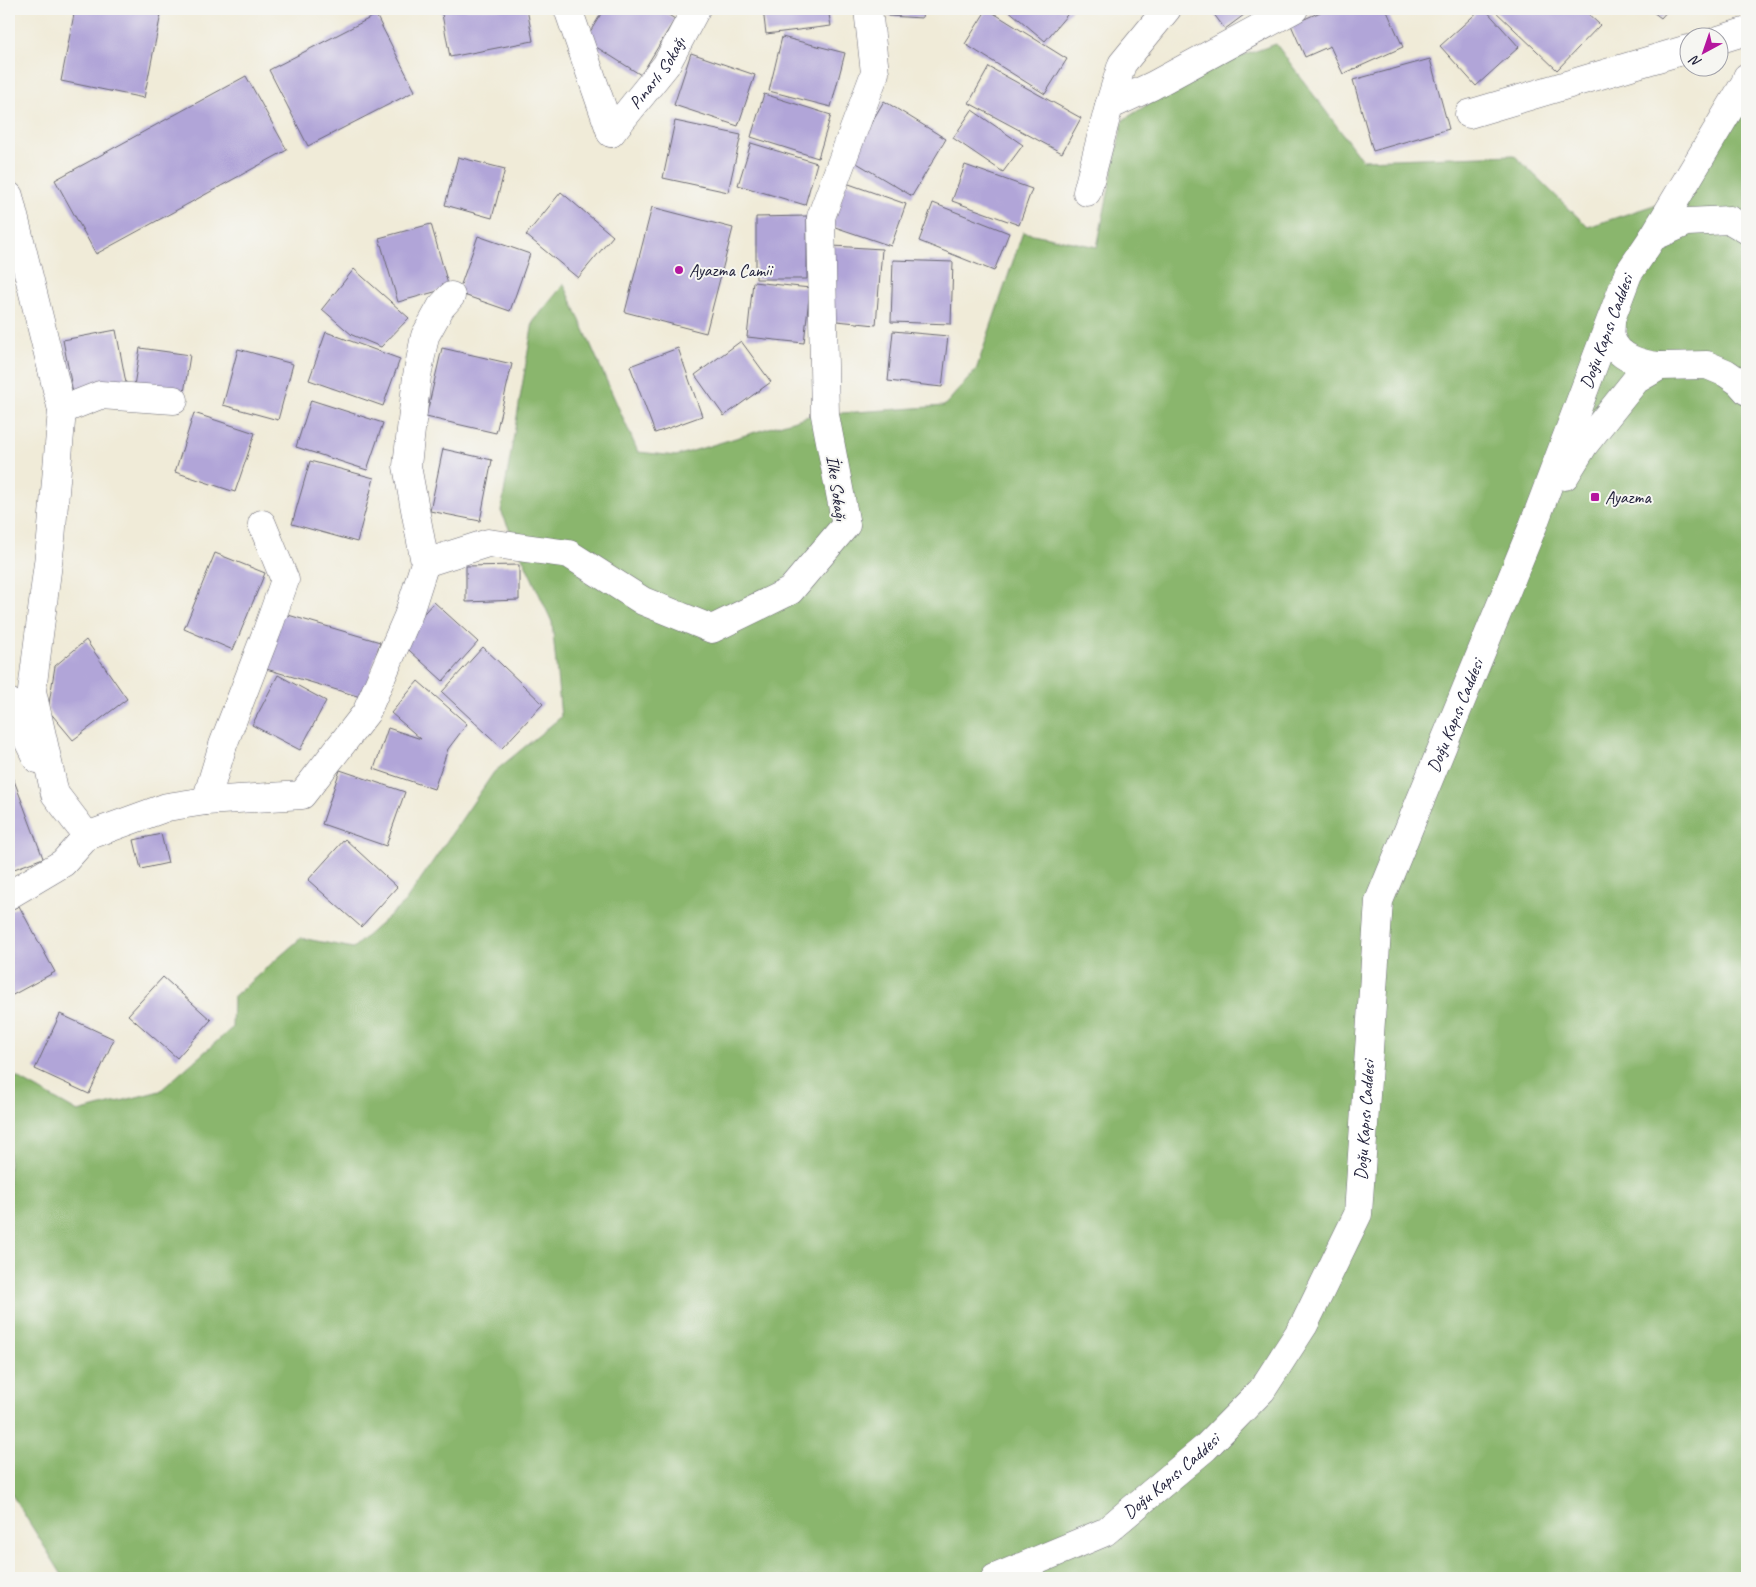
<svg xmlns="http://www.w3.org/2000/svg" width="1756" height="1587" viewBox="0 0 1756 1587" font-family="Caveat,sans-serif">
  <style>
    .forest { fill: #8ab66d; stroke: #566c54 }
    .building { fill: #b1a5d8 }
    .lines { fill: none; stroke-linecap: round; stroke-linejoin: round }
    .minor-casing { stroke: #6a6872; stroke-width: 29 }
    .tertiary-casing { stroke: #6a6872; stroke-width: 29 }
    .minor { stroke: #fff; stroke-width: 28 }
    .tertiary { stroke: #fff; stroke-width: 28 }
    .poi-dot { fill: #b5179e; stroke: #f6f6f2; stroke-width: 2 }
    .labels { text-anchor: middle; stroke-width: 4; stroke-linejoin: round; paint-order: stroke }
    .street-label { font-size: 18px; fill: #22223b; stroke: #f6f6f2 }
    .poi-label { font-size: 18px; fill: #22223b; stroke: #f6f6f2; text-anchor: start }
  </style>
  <rect width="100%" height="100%" fill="#f6f6f2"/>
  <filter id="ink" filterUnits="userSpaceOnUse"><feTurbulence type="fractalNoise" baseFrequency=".02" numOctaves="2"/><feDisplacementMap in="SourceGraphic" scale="10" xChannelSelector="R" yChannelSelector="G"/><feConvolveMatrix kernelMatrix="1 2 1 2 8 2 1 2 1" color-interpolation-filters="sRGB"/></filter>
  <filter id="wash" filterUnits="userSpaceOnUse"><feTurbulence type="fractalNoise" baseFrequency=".0096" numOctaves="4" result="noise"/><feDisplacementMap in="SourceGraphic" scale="20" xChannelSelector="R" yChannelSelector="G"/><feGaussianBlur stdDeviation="1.12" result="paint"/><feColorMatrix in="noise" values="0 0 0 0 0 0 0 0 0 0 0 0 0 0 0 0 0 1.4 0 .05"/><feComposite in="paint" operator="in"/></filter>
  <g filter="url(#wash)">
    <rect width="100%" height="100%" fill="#f0ebd8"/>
    <path class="forest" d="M1276 44 1362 160 1514 155 1588 227 1660 203 1747 101V1578H64L9 1490V1073L78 1112 160 1091 232 1028 233 997 301 938 353 948 405 902 494 772 561 717 552 622 501 511 533 322 564 284 638 452 676 456 812 415 944 406 976 370 1023 232 1097 247 1123 120 1204 69Z"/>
    <g id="blocks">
      <path class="building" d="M75 9H162L144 98 61 81Z
        M441 9H527L533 41 450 57Z
        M604 9H659L675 19 641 75 585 40Z
        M763 9H828L831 26 766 34Z
        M888 9H923L922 18 888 16Z
        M987 9 1067 59 1045 94 965 44Z
        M1007 9H1072L1045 41Z
        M1210 9H1252L1225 29Z
        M1327 9H1386L1403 47 1343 74 1330 46 1305 57 1291 25Z
        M1481 9H1485L1519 47 1476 86 1440 46Z
        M1493 9H1583L1600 25 1557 70Z
        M1649 9H1669L1661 18Z
        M376 15 415 91 308 146 269 70Z
        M782 37 845 53 831 107 769 91Z
        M691 53 755 75 738 126 674 105Z
        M1430 59 1449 129 1373 151 1353 80Z
        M989 67 1081 118 1062 153 969 103Z
        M246 76 287 150 96 254 55 180Z
        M764 94 831 115 818 158 751 137Z
        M884 101 946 139 912 196 850 159Z
        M972 110 1023 145 1003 172 953 138Z
        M675 121 741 135 728 192 663 178Z
        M751 143 817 163 805 205 738 185Z
        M458 157 505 169 492 218 445 205Z
        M965 165 1032 189 1019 225 952 201Z
        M846 183 906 204 891 246 832 226Z
        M561 192 613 236 578 278 526 235Z
        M933 203 1009 233 994 271 919 241Z
        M652 207 733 228 706 333 625 312Z
        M807 216V279H756V217Z
        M431 224 449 288 398 302 379 238Z
        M478 236 530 254 510 311 458 293Z
        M833 246 882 249 876 325 827 320Z
        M893 260 953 262 951 324 891 322Z
        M354 269 409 318 381 347 352 335 322 309Z
        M753 282 810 288 804 343 747 337Z
        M116 330 126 383 73 393 63 340Z
        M893 331 948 336 942 387 888 381Z
        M326 332 400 359 383 406 309 380Z
        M741 341 771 382 724 416 695 375Z
        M140 348 190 355 184 393 134 386Z
        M442 348 512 364 496 433 426 417Z
        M678 348 702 416 655 433 630 366Z
        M238 349 293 364 278 420 223 405Z
        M311 400 383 423 367 470 296 447Z
        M194 413 255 433 235 492 175 472Z
        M443 449 492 460 480 521 430 511Z
        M310 461 374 478 357 542 292 524Z
        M215 553 265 573 233 650 184 629Z
        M519 565V600L466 602V566Z
        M434 602 478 642 443 681 399 641Z
        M278 612 380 642 364 698 263 668Z
        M86 640 127 699 73 740 48 710 55 666Z
        M483 647 543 704 502 748 442 692Z
        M278 675 326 701 300 750 252 725Z
        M418 681 467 724 448 749 434 789 374 769 388 728 421 739 391 713Z
        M9 767 43 858 9 871Z
        M340 770 405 792 386 846 322 824Z
        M161 834 168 863 141 869 134 840Z
        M345 839 397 887 361 927 308 880Z
        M19 906 55 972 9 997V911Z
        M163 977 211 1020 177 1058 128 1015Z
        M60 1014 114 1039 89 1094 35 1069Z"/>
    </g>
  </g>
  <g filter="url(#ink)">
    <use href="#blocks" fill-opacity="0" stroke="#6a6872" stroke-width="1"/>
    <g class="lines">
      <g class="minor-casing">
        <g id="minor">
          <path d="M568 9 611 133"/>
          <path d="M1718 40 1747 31"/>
          <path d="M1109 106 1152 86 1294 9"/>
          <path d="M1469 114 1688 49"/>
          <path id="s1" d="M611 133 666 65 696 9"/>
          <path d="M1087 192 1109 106 1122 64 1167 9"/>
          <path d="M9 196 62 410 51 539 32 691 55 794 87 836 167 807 206 801 302 795 366 713 408 616 425 563 407 466 417 376 425 336 441 307 451 296"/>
          <path d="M1653 237 1745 83 1747 77"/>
          <path d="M62 410 100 395 174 400"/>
          <path d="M425 563 488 543 569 554 643 601 712 629 790 591 846 525 825 415 821 217 875 73 868 9"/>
          <path d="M9 702 37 759"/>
          <path d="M206 801 223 745 267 631 285 580 262 524"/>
          <path d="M9 895 63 863 87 836"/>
        </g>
      </g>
      <g class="tertiary-casing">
        <g id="tertiary">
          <path d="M1611 321C1611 326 1610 333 1611 337 1616 358 1643 365 1660 366"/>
          <path d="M1565 476 1584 445 1636 380 1660 366 1707 365 1726 373 1739 382 1747 391"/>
          <path id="s2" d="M995 1578 1105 1532 1205 1448 1262 1390 1304 1325 1358 1214 1379 901 1533 526 1628 274 1653 237 1687 222 1730 220 1747 230"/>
        </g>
      </g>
      <use href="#minor" class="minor"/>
      <use href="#tertiary" class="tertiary"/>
    </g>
  </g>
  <g class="poi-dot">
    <circle cx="679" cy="270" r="5"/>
    <rect x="1590" y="492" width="10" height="10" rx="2.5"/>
  </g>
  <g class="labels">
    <g class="street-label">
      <text dy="6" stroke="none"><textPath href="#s1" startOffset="76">Pınarlı Sokağı</textPath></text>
      <text dy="6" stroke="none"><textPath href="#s2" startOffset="1459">Doğu Kapısı Caddesi</textPath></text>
      <text transform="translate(837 488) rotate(82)" y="6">İlke Sokağı</text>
      <text dy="6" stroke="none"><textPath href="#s2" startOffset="1046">Doğu Kapısı Caddesi</textPath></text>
      <text dy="6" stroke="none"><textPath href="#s2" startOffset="626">Doğu Kapısı Caddesi</textPath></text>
      <text dy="6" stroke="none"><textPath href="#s2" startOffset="206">Doğu Kapısı Caddesi</textPath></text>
    </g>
    <g class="poi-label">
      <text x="689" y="276">Ayazma Camii</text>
      <text x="1605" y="503">Ayazma</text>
    </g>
  </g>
  <rect width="1756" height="1587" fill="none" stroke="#f6f6f2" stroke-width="30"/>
  <g transform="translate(1704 52) rotate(220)"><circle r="24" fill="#f6f6f2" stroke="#a1a1a9"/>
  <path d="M0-4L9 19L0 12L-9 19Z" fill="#b5179e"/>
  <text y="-8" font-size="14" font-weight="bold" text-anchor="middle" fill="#22223b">N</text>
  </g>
</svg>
